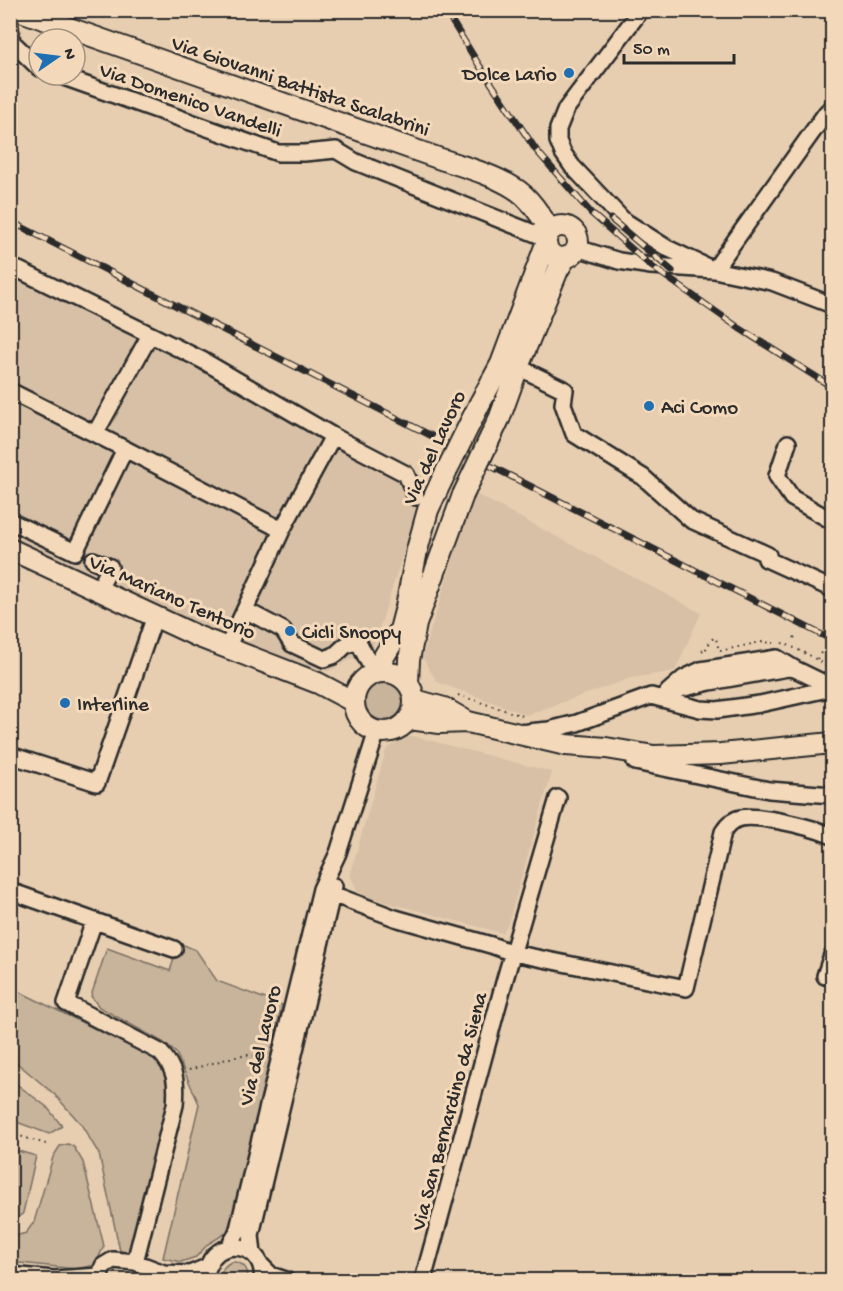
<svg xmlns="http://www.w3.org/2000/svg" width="843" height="1291" viewBox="0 0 843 1291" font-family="'Gochi Hand',sans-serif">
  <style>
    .built { fill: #d7c0a6 }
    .green { fill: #c8b39b; stroke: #7a6f63; stroke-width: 1.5 }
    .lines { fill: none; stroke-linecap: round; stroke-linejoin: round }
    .minor-casing { stroke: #2b2b2b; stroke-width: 20 }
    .major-casing { stroke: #2b2b2b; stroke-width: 24 }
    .path { stroke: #2b2b2b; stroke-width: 2; stroke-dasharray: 1.5 4.5; stroke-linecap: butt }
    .minor { stroke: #f3d9ba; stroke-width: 15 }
    .major { stroke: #f3d9ba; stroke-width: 20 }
    .rail-casing { stroke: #2b2b2b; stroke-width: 7 }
    .rail { stroke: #f3d9ba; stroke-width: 4.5; stroke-dasharray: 14; stroke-linecap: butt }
    .major-bridge-casing { stroke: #2b2b2b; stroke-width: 24; stroke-linecap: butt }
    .major-bridge { stroke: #f3d9ba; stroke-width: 20 }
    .poi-dot { fill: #1f6fb2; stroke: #f3d9ba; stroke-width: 2 }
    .labels { text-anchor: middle; stroke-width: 6; stroke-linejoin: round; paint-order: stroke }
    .poi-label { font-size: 21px; fill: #2b2b2b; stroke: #f3d9ba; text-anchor: start }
    .street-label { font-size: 21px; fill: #2b2b2b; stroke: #f3d9ba }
  </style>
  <rect width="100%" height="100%" fill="#e7ceb1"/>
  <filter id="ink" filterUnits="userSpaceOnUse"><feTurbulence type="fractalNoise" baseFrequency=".0167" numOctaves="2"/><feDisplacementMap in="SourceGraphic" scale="12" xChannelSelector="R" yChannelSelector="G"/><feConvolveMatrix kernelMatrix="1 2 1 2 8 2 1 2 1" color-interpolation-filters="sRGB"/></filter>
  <g filter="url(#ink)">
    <path class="built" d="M10 273 427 479 373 648 329 671 305 672 229 641 11 536Z
      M474 493 701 613 675 671 631 678 527 715 437 682 422 657Z
      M413 736 552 772 508 924 502 933 366 897 357 891 350 874 386 750 401 739Z"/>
    <path class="green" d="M365 701a19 19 0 1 1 38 0a19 19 0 1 1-38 0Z
      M179 943 196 950 217 981 282 1005 234 1215 226 1233 208 1244 196 1257 181 1262 163 1258 199 1104 176 1053 163 1042 99 1007 91 996 107 948 170 971Z
      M10 987 152 1057 163 1068 169 1091 167 1110 131 1253 120 1251 99 1154 81 1124 54 1094 17 1063 11 1059Z
      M11 1080 47 1107 62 1126 49 1134 11 1120Z
      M68 1144 74 1147 83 1162 104 1246 95 1265 76 1269 11 1262V1237L26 1233 34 1222 53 1157 60 1146Z
      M11 1149 36 1156 23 1213 14 1222 11 1223Z
      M231 1262C242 1261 250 1269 247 1280H222C220 1272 223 1266 231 1262Z"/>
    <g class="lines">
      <g class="minor-casing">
        <path id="minor" d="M641 10 566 109 558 129V141L563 153 572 166 623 220 667 248 714 270
          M10 27 12 42 39 68
          M58 75 278 153H304L336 150 356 162 546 238
          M577 248 619 261 651 266 714 270 772 282 832 305
          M19 270 202 360 333 436 406 474 416 497
          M714 270 826 113 832 107
          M518 367 565 390 563 404 574 434 643 477 691 520 768 555 766 559 832 589
          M10 391 125 449 75 552 10 521
          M95 434 150 335
          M788 443 777 476 792 498 832 521
          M125 449 282 530 227 648
          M282 530 333 436
          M93 560 110 567 99 590
          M245 610 283 630 292 644 324 659C327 658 330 657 333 656 345 649 341 643 359 643L374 673
          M672 691 710 682 788 668 795 669
          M668 692 684 678 701 670 777 658 795 669 832 687
          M528 732 549 730 577 723 651 696 700 709 717 710 760 704 832 688
          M10 755 97 783 155 616
          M635 762 769 790 832 795
          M10 891 174 949
          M332 894 395 918 491 945 513 953 686 988 723 832C727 826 733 819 741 818 759 814 815 828 832 836
          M94 921 66 1003 160 1052C176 1069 177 1083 175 1105L135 1262
          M825 976 832 955
          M228 1248 237 1233 321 889 338 853 377 731
          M253 1254 251 1235 334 886
          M262 1266 271 1275 286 1280
          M10 1275 54 1279 100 1276
          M101 1280 100 1276 103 1266 113 1260 135 1262 164 1273 190 1274 209 1266
          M207 1280C203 1236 267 1237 262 1280
          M423 1280 505 979 558 798"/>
      </g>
      <g class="major-casing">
        <path id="major" d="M18 10 435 157C461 166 490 173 514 188 528 196 542 216 550 231
          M546 242a16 16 0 1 1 32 0a16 16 0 1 1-32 0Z
          M480 403 501 364 546 244
          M500 417 518 367 558 270 566 257
          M10 549 199 637 318 683 354 702
          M354 702a30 30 0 1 1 60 0a30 30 0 1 1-60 0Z
          M374 673 400 630 406 607 417 550 428 510 441 482
          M408 683 409 660 416 624 463 495
          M415 700 444 708 468 722
          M409 719 440 723 468 722 566 745 606 748 654 756 721 754 832 743"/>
      </g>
      <path class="path" d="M794 638 796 635
        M782 643 786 644 809 655 830 668
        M702 650 704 652 712 639 716 638 719 651
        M720 651 761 642 774 643
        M817 659 822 651
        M458 695 526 717
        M189 1070 230 1058 248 1055 265 1057
        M10 1133 49 1145"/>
      <use href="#minor" class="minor"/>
      <use href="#major" class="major"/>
      <g class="rail-casing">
        <path id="rail" d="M445 10 479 65 536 150 591 213 651 266 739 328 832 387
          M611 219 672 271
          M10 221 832 640"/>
      </g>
      <use href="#rail" class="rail"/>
      <g class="major-bridge-casing">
        <path id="major-bridge" d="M441 482 480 403
          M463 495 500 417"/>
      </g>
      <use href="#major-bridge" class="major-bridge"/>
    </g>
  </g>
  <g class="poi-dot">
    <circle cx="569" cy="73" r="6"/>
    <circle cx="649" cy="406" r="6"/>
    <circle cx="290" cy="631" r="6"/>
    <circle cx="65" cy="703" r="6"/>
  </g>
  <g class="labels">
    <g class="poi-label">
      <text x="557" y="80" text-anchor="end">Dolce Lario</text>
      <text x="661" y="413">Aci Como</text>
      <text x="302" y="638">Cicli Snoopy</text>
      <text x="77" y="710">Interline</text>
    </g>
    <g class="street-label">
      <text transform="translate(301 85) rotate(19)" y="7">Via Giovanni Battista Scalabrini</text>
      <text transform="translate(191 99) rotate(19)" y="7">Via Domenico Vandelli</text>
      <text transform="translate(433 447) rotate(-65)" y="7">Via del Lavoro</text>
      <text transform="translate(173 596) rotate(24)" y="7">Via Mariano Tentorio</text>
      <text transform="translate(259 1045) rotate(-76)" y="7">Via del Lavoro</text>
      <text transform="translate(448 1111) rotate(-75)" y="7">Via San Bernardino da Siena</text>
    </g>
  </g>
  <rect width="843" height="1291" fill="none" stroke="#f3d9ba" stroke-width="36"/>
  <rect x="18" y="18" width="807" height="1255" fill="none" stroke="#2b2b2b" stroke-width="2" filter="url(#ink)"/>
  <g transform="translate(57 57) rotate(76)"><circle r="28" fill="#f3d9ba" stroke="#a39381" stroke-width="1.5"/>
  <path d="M0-4.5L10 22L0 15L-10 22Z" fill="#1f6fb2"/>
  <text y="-9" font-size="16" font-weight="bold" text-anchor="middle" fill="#2b2b2b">N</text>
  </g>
  <path d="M624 54v9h110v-9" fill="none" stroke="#2b2b2b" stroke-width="3"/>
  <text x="633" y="54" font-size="18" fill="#2b2b2b" stroke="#f3d9ba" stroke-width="4.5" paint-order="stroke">50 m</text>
</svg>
